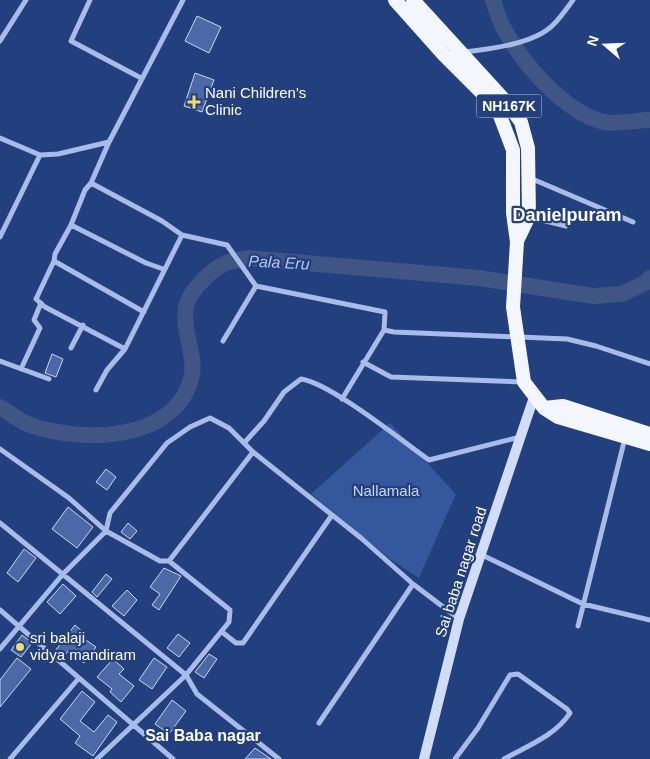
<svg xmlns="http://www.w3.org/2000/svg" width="650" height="759" viewBox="0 0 650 759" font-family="Arial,sans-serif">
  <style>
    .green { fill: #35579c }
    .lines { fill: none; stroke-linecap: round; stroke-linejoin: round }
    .river { stroke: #3f5583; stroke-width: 16 }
    .building { fill: #4b69a7; stroke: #cad8f5 }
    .minor { stroke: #a7bce6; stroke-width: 5 }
    .secondary { stroke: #d1dcf5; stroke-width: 10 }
    .trunk { stroke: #f4f6fe; stroke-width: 14 }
    .poi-dot { fill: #f2db69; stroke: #223f7e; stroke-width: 2 }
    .labels { text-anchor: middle; stroke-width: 4.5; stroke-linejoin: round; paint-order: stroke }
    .shield { fill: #223f7e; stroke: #bdc5d8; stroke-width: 1 }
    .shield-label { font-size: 14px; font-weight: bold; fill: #fff }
    .poi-label { font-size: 15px; fill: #fff; stroke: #223f7e; text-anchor: start }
    .park-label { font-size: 15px; fill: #cad8f5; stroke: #223f7e }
    .street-label { font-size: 15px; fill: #fff; stroke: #223f7e }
    .water-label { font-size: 16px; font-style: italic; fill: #b2c6ee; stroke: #223f7e }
    .neighbourhood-label { font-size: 16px; font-weight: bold; fill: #fff; stroke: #223f7e }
    .quarter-label { font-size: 18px; font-weight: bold; fill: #fff; stroke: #223f7e }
  </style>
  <rect width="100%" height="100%" fill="#223f7e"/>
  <path class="green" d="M390 423 456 494 419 578 390 559 311 494Z"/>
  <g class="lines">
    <path class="river" d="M493 0C496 10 499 20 504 29 522 63 565 113 604 122 615 125 637 120 650 120
      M0 407C10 413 19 421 30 425 82 443 177 443 192 375 196 355 180 325 187 303 192 289 212 269 226 263 233 260 241 260 249 258L479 278 593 296 622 294 645 283 650 278"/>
  </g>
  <path class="building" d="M197 16 221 27 209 53 185 41Z
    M195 73 214 80 202 112 184 106Z
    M52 354 63 359 56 377 45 373Z
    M106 469 116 477 107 490 96 482Z
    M68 507 93 527 77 548 52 529Z
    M128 523 137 531 130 539 121 532Z
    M24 549 36 558 18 582 7 573Z
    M164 568 181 576 159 610 152 605 160 594 150 587Z
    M106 574 112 579 97 597 92 592Z
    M63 584 76 596 60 614 47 602Z
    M127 590 137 600 124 616 112 606Z
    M75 625 83 632 80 636 96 647 84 663 68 651 63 658 55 651Z
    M178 634 190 643 179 657 167 648Z
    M22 635 32 643 21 657 11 650Z
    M209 654 217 659 204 678 195 672Z
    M17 658 31 669 0 707V680Z
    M154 658 167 667 152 689 139 680Z
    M113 659 124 669 119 674 134 686 121 702 110 692 112 689 97 677Z
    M82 691 95 702 80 721 94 732 108 715 117 722 93 756 75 743 80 736 60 719Z
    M172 700 186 711 169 734 155 724Z
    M255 748 271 759H245Z"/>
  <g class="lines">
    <path class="minor" d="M90 0 71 41 141 78
      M0 41 26 0
      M464 52C490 49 534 44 553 25 561 17 567 8 573 0
      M0 138 40 155
      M109 142 91 183 85 190 71 225 55 254 54 261 36 299 45 307 125 349
      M530 178 633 222
      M91 183 162 221 182 235 227 245 256 286 223 341
      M513 213 566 226
      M71 225 146 263 163 269
      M0 237 40 155 58 154 109 142 183 0
      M54 261 144 312
      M256 286 385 312 384 330
      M71 348 83 325
      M0 361 49 379
      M363 362 391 377 522 382
      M21 369 40 328 34 320 41 303
      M96 390 107 370 125 349 182 235
      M342 399 384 330 394 332 567 339 596 346 650 364
      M245 442 264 421 284 392 301 379C330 383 401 440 429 460L520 437
      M0 449 69 498 106 531 160 561H169L230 610 229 622 186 675 97 759
      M0 523 186 675 197 694 279 759
      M482 555 583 604 650 620
      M169 561 253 452
      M0 610 173 759
      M578 626 625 438
      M222 632 236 643H243L332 515
      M0 649 63 574 106 531 110 513 167 443 190 427 210 418 229 428 253 452 361 538 413 584 459 619
      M319 723 413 584
      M10 759 79 678
      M455 759 478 728 510 675 518 674 567 709 570 713C555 736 527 746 504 759"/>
    <path class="secondary" d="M424 759 459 619 534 397"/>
    <path class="trunk" d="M395 0 444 55 488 99 499 113 513 150V213L517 242 513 307 524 382 544 408 558 417 650 444
      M413 0 508 104 521 122 528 148 529 216 517 241
      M544 408 563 406 650 434"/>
  </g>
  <g class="poi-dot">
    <path d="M191.5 94.5h5v5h5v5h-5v5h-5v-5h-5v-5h5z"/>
    <circle cx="20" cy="647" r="5"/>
  </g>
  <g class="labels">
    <rect class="shield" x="476.5" y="94.5" width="65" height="23" rx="4"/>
    <g class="shield-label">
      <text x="509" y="111">NH167K</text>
    </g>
    <g class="poi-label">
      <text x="205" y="98">Nani Children's<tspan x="205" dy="17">Clinic</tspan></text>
      <text x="30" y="643">sri balaji<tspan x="30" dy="17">vidya mandiram</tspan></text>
    </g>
    <g class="park-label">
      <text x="386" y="496">Nallamala</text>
    </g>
    <g class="street-label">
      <text transform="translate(461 572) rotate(-72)" y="5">Sai baba nagar road</text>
    </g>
    <g class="water-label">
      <text transform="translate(279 262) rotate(3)" y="6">Pala Eru</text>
    </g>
    <g class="neighbourhood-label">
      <text x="203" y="741">Sai Baba nagar</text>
    </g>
    <g class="quarter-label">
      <text x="567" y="221">Danielpuram</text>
    </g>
  </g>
  <g transform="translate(605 45) rotate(289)" stroke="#223f7e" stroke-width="4" paint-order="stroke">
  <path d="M0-4L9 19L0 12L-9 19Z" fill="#ffffff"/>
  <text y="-8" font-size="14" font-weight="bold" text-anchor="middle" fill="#ffffff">N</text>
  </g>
</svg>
